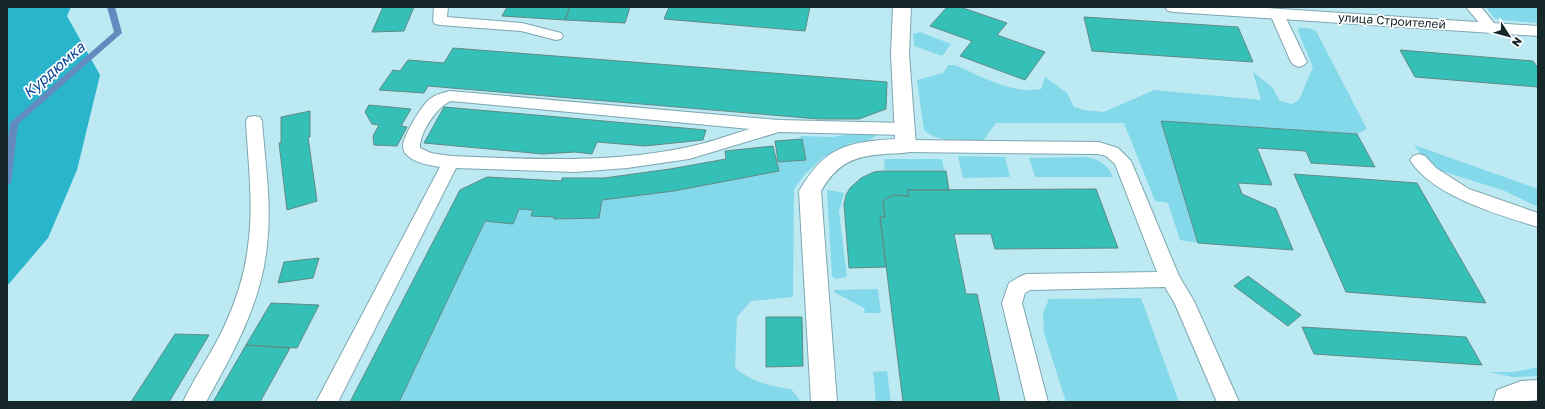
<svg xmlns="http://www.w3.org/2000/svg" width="1545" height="409" viewBox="0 0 1545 409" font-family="'Golos Text',sans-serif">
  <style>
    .green { fill: #83d8ea }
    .forest { fill: #2bb5cc }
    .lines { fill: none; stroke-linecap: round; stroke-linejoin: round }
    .stream { fill: #648bbe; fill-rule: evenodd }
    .building { fill: #34c0b7; stroke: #608a86 }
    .lane-casing { stroke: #7da7b0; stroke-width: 2 }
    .street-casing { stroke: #7da7b0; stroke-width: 2 }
    .lane { fill: #fff; fill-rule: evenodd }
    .street { fill: #fff; fill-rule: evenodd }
    .labels { text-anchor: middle; stroke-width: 3.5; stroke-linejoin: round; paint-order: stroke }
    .far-street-label { font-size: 12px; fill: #16272a; stroke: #fff }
    .water-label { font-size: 15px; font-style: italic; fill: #094697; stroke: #fff }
  </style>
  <rect width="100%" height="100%" fill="#bde9f2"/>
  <path class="green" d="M1486 7H1538V23L1503 20 1494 18Z
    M1299 28H1308L1316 31 1367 129 1357 134 1162 121 1198 243 1180 240 1168 203 1155 201 1124 123H996L983 141C963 141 940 144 924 130L917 80 943 73 948 65H955C983 77 1010 94 1041 89L1045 77 1067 93 1074 107 1084 110 1104 112 1154 90 1261 100 1253 72 1272 87 1280 101 1292 104 1299 100 1313 67 1298 31Z
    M920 32 951 44 942 56 914 46 913 34Z
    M861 132 877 134 873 138 867 141 851 143 824 157 806 173 794 189 793 297 751 301 737 317 735 368C753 382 768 386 791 389L799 399V402H399L485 221 513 224 519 209 533 210 531 216 554 217V219L599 218 602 200 674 191 778 171V162L806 160 802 139 800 136 832 137Z
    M1414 145 1538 189V207L1505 191 1442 171 1426 161Z
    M958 156 1005 157 1010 177 963 178Z
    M1087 157C1101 160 1108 165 1113 177H1035L1029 158Z
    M884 159H942L944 170H885Z
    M829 190 844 193 839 212 847 277 835 279 832 276 827 191Z
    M878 289 881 313H865L864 308 834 292V290Z
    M1141 298 1179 402H1066L1044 333 1043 313 1049 299Z
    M1538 367V376L1513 377 1489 372H1514Z
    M887 371 891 402H876L873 372Z"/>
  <path class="forest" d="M7 7H71L67 16 100 75 77 170 48 238 7 286Z"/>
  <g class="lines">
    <path class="stream" d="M107 7H115L122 33 18 124 11 183 7 186V147L10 123 114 32Z"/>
  </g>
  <path class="building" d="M383 7H414L404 31 372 32Z
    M507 7H570L565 20 502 16Z
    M570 7H630L625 23 565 20Z
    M669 7H810L805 31 664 19Z
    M947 7H960L1007 23 997 35 1045 52 1025 80 960 56 972 41 930 26Z
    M1084 17 1238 27 1253 62 1092 51Z
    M453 48 887 82 886 109 859 119H819L428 86 424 93 379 90 393 70 400 71 408 60 444 63Z
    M1400 50 1533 61 1538 68V87L1415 77Z
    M369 105 411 109 401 126 407 127 397 146 374 145 373 136 379 125 372 124 365 112Z
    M444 107 706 130 703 140 645 146 597 142 592 154 575 152 543 154 424 143Z
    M310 111V137H308L317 201 287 210 279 143H281V117Z
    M1161 121 1357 134 1375 167 1311 163 1306 151 1257 148 1272 185 1238 183 1242 194 1276 209 1293 250 1198 243Z
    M802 139 806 160 778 162 775 141Z
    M773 146 779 171 674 191 602 200 599 218 554 219V217L531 216 533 210 519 209 513 224 485 221 399 402H350L460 190 487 177 562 181V178H604L670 169 726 159 725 151Z
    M882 171H946L949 190H908L909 196 894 195 885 199 883 203 885 217H880L886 267 849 268 844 204 846 195 850 188 861 178 874 172Z
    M1294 174 1417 183 1486 303 1346 292Z
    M1096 189 1118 248 995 249 991 234H954L966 294H977L1000 402H903L880 217H885L883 203 885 199 894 195 909 196 908 190Z
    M319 258 313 278 278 283 284 262Z
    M1248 276 1301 315 1288 326 1234 286Z
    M271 303 319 305 297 348 246 345Z
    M766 317H802L803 366 766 367Z
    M1302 327 1466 337 1482 365 1314 354Z
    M175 334 209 335 169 402H131Z
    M246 345 290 348 260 402H213Z"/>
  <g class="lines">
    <g class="lane-casing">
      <path id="lane" d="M434 7H448L447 17 522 23 561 33 563 36 561 39 556 40 521 31 440 25 435 24 433 21Z
        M1466 7H1481L1498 28 1496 31 1491 32 1486 31Z
        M1277 10 1282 11 1284 14 1307 62 1304 65 1299 67 1294 65 1291 62 1270 14 1272 11Z
        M450 91 778 120 905 123 911 125 913 129 911 133 905 135 779 132 689 159 627 168 575 172 456 168 338 402H316L440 167C430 165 413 163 406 154 404 152 403 149 403 146 403 137 422 104 430 99 436 94 443 93 450 91ZM451 101 750 129C729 135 709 143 688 147 610 164 530 159 451 156L431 153 420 148C419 134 437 106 451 101Z
        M254 116 260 117 262 121C265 162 272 204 267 245 262 302 233 353 206 402H183C195 376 212 353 224 327 236 301 245 274 248 246 254 205 248 162 246 121L248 117Z
        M906 140 1099 142 1118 148 1131 161 1179 276 1194 301 1239 402H1217L1175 304 1165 287 1030 290 1025 293 1022 303 1048 402H1026L1002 303 1009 283 1019 277 1026 274 1157 272 1115 164 1106 156 1098 154 906 152 900 150 898 146 900 142Z
        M1419 154 1425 156 1436 168 1469 189 1538 213V227C1499 215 1432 196 1410 160L1413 156Z
        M1538 380V400L1517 402H1493L1497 390 1521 381Z"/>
    </g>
    <g class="street-casing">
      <path id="street" d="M893 7H911L909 54 916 146 913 151C904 154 895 153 885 154 854 156 837 163 821 191L837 402H811L799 191C825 147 846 142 895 139L891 54Z
        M1165 7H1253L1538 26V36L1174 12 1168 11Z"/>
    </g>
    <use href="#lane" class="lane"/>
    <use href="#street" class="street"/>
  </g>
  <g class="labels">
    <g class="far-street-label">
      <text transform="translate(1392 21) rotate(4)" y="4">улица Строителей</text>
    </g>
    <g class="water-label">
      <text transform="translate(54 70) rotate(-41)" y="5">Курдюмка</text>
    </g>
  </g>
  <rect width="1545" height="409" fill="none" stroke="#16272a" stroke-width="16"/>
  <g transform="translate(1509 36) rotate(126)" stroke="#ffffff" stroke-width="3" paint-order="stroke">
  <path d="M0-3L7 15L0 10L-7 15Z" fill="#16272a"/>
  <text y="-6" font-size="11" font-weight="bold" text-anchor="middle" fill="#16272a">N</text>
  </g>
</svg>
